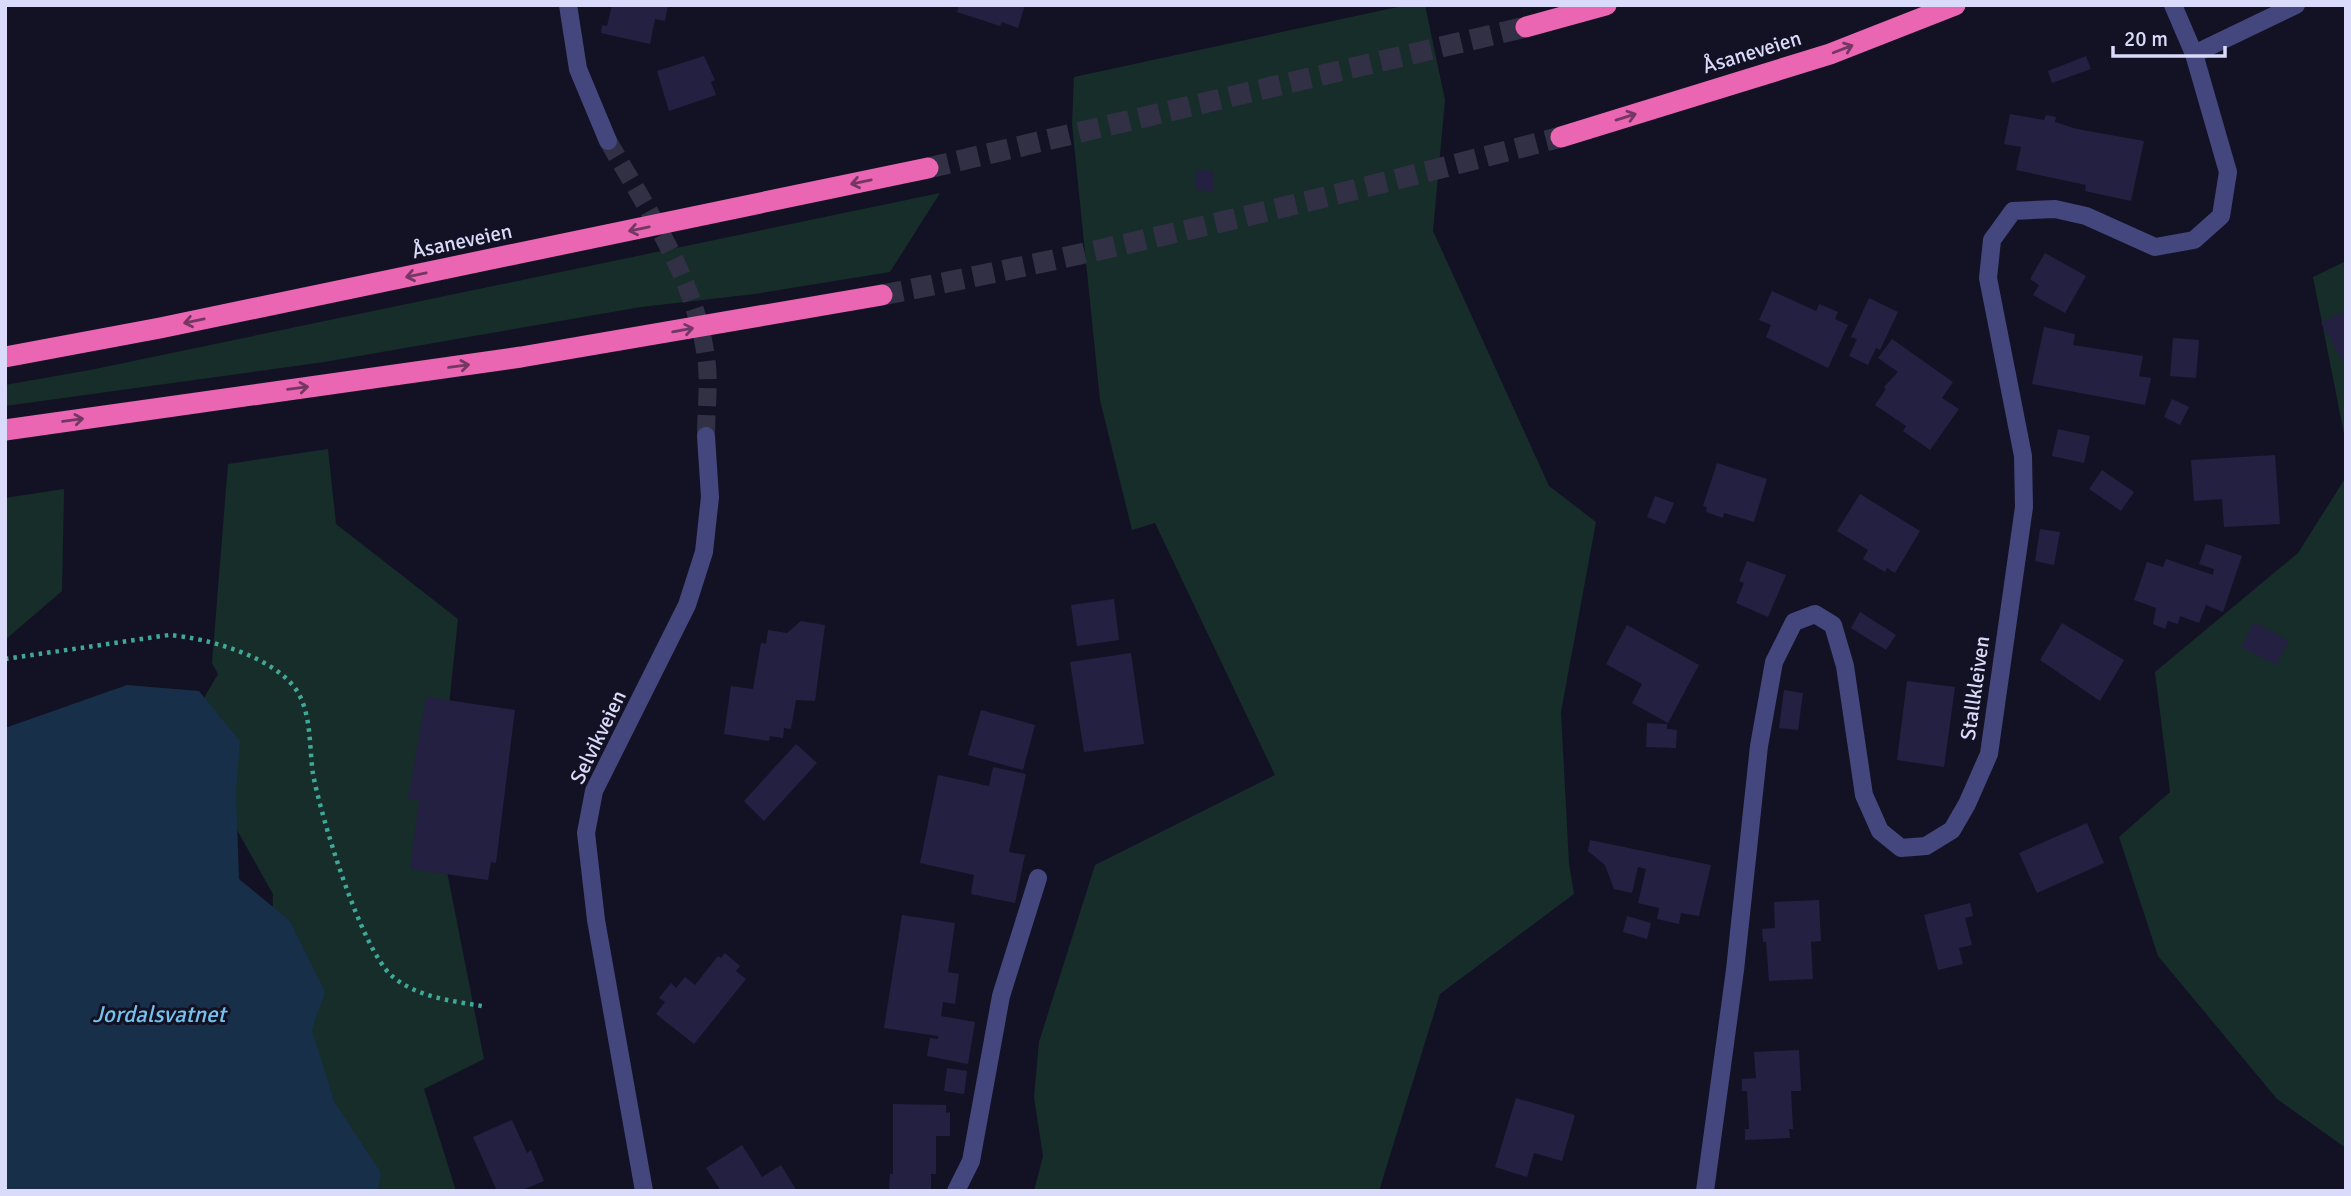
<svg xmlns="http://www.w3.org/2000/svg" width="2351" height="1196" viewBox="0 0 2351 1196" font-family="Signika,sans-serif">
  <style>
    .green { fill: #162d2a }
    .water { fill: #172f48 }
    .building { fill: #242042 }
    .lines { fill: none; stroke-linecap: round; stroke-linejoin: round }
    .minor-tunnel { stroke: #313044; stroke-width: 18; stroke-dasharray: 18 9; stroke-linecap: butt }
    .highway-tunnel { stroke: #313044; stroke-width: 21; stroke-dasharray: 21 10; stroke-linecap: butt }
    .path { stroke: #40a898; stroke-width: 4.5; stroke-dasharray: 3.5 5; stroke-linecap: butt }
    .minor { stroke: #43477d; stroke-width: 18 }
    .highway { stroke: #ea65b2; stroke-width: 21 }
    .oneway { stroke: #743764 }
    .labels { text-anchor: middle; stroke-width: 6; stroke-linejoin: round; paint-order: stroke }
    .street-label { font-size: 21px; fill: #dadafa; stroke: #131224 }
    .water-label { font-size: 23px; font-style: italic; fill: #75c1ec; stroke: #131224 }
  </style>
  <rect width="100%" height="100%" fill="#131224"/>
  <path class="green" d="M1407 5H1425L1445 100 1433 231 1549 486 1596 522 1561 712 1569 864 1574 894 1440 994 1379 1191H1034L1043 1156 1034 1097 1039 1042 1095 865 1275 775 1155 523 1132 530 1100 400 1072 124 1074 77Z
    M940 193 890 272 755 294 641 307 324 362 5 406V385L90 370Z
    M2346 261V444L2313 277Z
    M328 449 336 524 458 619 437 821 484 1059 424 1089 456 1191H335L346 1123 271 987 273 894 183 734 218 674 212 663 228 464Z
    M2346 477V1148L2277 1099 2158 956 2119 837 2170 792 2155 672 2298 553Z
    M64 489 62 591 5 640V498Z"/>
  <path class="water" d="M127 685 199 691 240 741 236 793 239 879 290 921 325 992 312 1030 334 1101 381 1173 378 1191H5V728Z"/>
  <path class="building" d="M612 5H668L665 21 655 19 650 44 601 33 602 25 607 26Z
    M959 5H1025L1018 28 1002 22 1000 26 957 12Z
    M704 56 715 80 711 82 716 95 669 111 657 71Z
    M2086 56 2091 69 2052 83 2048 71Z
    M2010 114 2044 120 2046 115 2056 117 2055 122 2077 129 2144 141 2131 201 2085 191 2086 185 2016 170 2021 147 2004 144Z
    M1197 170 1214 171 1213 191 1195 190Z
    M2045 253 2086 276 2065 313 2033 295 2039 285 2030 279Z
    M1772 291 1816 311 1819 304 1838 312 1835 319 1848 325 1828 368 1766 337 1771 325 1759 320Z
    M1869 298 1898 312 1880 350 1876 348 1868 365 1849 356 1857 339 1851 337Z
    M2346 310V367L2321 323Z
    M2044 327 2075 334 2073 345 2143 356 2139 376 2151 378 2145 405 2032 384Z
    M2173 338 2199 340 2196 378 2170 376Z
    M1892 339 1953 382 1942 398 1959 409 1930 450 1903 431 1906 426 1875 405 1886 389 1884 387 1898 372 1878 358Z
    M2172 399 2189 407 2180 425 2164 417Z
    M2058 429 2090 436 2084 463 2052 456Z
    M2275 455 2280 524 2224 527 2222 499 2194 501 2191 460Z
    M1717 463 1767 479 1754 522 1724 513 1723 518 1706 512 1707 507 1703 506Z
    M2102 470 2134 492 2121 511 2089 489Z
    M1860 494 1920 531 1895 573 1887 568 1885 572 1863 559 1868 550 1837 531Z
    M1655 496 1674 503 1665 524 1647 517Z
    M2040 529 2060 532 2054 565 2035 561Z
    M2206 544 2242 556 2223 612 2206 605 2199 623 2180 616 2178 624 2168 621 2165 629 2153 624 2156 608 2134 600 2147 562 2163 567 2166 559 2213 575 2214 569 2199 564Z
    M1747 561 1786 575 1768 617 1736 603 1744 583 1739 581Z
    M1114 599 1119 640 1077 646 1071 605Z
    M1860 612 1896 635 1886 650 1851 628Z
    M801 621 825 625 815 701 796 700 791 729 784 728 783 738 770 736 769 741 724 734 731 686 753 689 761 643 766 644 768 630 787 633Z
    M2254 622 2289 641 2276 665 2241 647Z
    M2062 623 2124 660 2100 701 2040 660Z
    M1627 625 1699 665 1668 723 1632 703 1642 684 1606 664Z
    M1131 653 1144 744 1084 752 1070 662Z
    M1907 681 1955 687 1944 767 1897 760Z
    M1784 690 1803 693 1798 730 1779 728Z
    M426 697 515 710 496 863 491 862 488 880 410 869 419 800 408 799Z
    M981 710 1035 725 1023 770 968 755Z
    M1647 723 1667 724V729L1677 730 1676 748 1646 747Z
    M796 744 817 763 764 821 744 801Z
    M993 767 1026 774 1009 852 1025 855 1015 903 971 894 974 875 920 863 938 775 989 786Z
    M2087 823 2104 863 2037 893 2019 853Z
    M1590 840 1711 865 1699 916 1681 913 1679 924 1657 919 1659 908 1638 903 1646 869 1638 867 1632 893 1614 889 1605 865 1588 851Z
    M1819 900 1821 941 1811 942 1813 979 1769 981 1766 942H1763L1762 929 1775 928 1774 902Z
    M1970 903 1973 916 1965 918 1972 945 1959 948 1963 964 1938 970 1924 915Z
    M902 915 955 923 948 972 959 974 955 1004 943 1002 941 1016 975 1022 968 1064 927 1056 930 1038 938 1039V1036L884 1028Z
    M1627 916 1651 923 1647 939 1623 932Z
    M725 953 740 966 736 971 746 979 694 1044 656 1014 665 1002 659 998 671 983 676 988 685 977 695 985 718 956 721 958Z
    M1799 1050 1801 1091H1791L1793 1129H1789L1790 1138 1745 1140V1129H1749L1747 1091H1742V1079L1756 1078 1754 1052Z
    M947 1068 967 1071 964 1094 944 1091Z
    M1516 1098 1575 1115 1562 1161 1534 1153 1527 1177 1495 1167Z
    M893 1104 946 1105V1113L950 1112V1136H936V1174H931V1191L889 1189 890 1174H893Z
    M512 1120 527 1153 531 1150 544 1181 520 1191H497L473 1137Z
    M742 1145 762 1177 781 1165 797 1191H721L706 1168Z"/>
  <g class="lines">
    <path class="minor-tunnel" d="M608 141C648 211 699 284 707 366 709 389 706 413 706 436"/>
    <path class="highway-tunnel" d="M928 168 1526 27
      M882 295C1110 251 1336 196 1561 137"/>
    <path class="path" d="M5 659 169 635C208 638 275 657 297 691 312 715 309 748 313 774 321 817 361 949 392 976 416 997 452 1001 482 1006"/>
    <path class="minor" d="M568 5 578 69 608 141
      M2194 54 2296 5
      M644 1191 596 920 586 833 594 791 687 605 704 552 710 497 706 436
      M956 1191 971 1161 1001 996 1038 878
      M1705 1191 1735 970 1759 746 1774 662 1794 622 1815 614 1833 625 1845 666 1864 795 1880 831 1901 848 1926 846 1952 830 1967 804 1989 754 2024 507 2023 456 1988 278 1992 240 2013 211 2055 209 2086 216 2155 247 2194 240 2221 216 2228 172 2194 54 2173 5"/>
    <path class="highway" d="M1526 27 1606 5
      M1561 137 1830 54 1955 5
      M5 357 160 328 928 168
      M5 430 521 357 882 295"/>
  </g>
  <defs><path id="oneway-shaft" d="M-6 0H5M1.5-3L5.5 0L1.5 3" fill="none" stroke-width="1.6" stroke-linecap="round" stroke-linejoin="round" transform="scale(1.75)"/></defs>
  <g class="oneway">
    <use href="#oneway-shaft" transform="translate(1843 49) rotate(-21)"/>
    <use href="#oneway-shaft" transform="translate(1626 117) rotate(-17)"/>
    <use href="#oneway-shaft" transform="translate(861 182) rotate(168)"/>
    <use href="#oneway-shaft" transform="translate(639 229) rotate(168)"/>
    <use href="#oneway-shaft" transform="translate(416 275) rotate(168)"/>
    <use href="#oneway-shaft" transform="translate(194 321) rotate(168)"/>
    <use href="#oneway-shaft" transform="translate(683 330) rotate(-10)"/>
    <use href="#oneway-shaft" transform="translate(459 366) rotate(-8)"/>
    <use href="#oneway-shaft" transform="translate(298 388) rotate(-7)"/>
    <use href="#oneway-shaft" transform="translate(73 420) rotate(-8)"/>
  </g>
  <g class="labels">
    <g class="street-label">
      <text transform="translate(1752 52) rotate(-17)" y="7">Åsaneveien</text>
      <text transform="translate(462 241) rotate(-12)" y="7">Åsaneveien</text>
      <text transform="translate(1975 688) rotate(-82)" y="7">Stallkleiven</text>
      <text transform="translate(598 737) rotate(-64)" y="7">Selvikveien</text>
    </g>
    <g class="water-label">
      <text x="159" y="1022">Jordalsvatnet</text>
    </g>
  </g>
  <rect width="2351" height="1196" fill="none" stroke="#dadafa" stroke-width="14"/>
  <path d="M2113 46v10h112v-10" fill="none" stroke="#dadafa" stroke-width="3.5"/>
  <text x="2124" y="46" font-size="21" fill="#dadafa" stroke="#131224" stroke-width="5" paint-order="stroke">20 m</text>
</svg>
